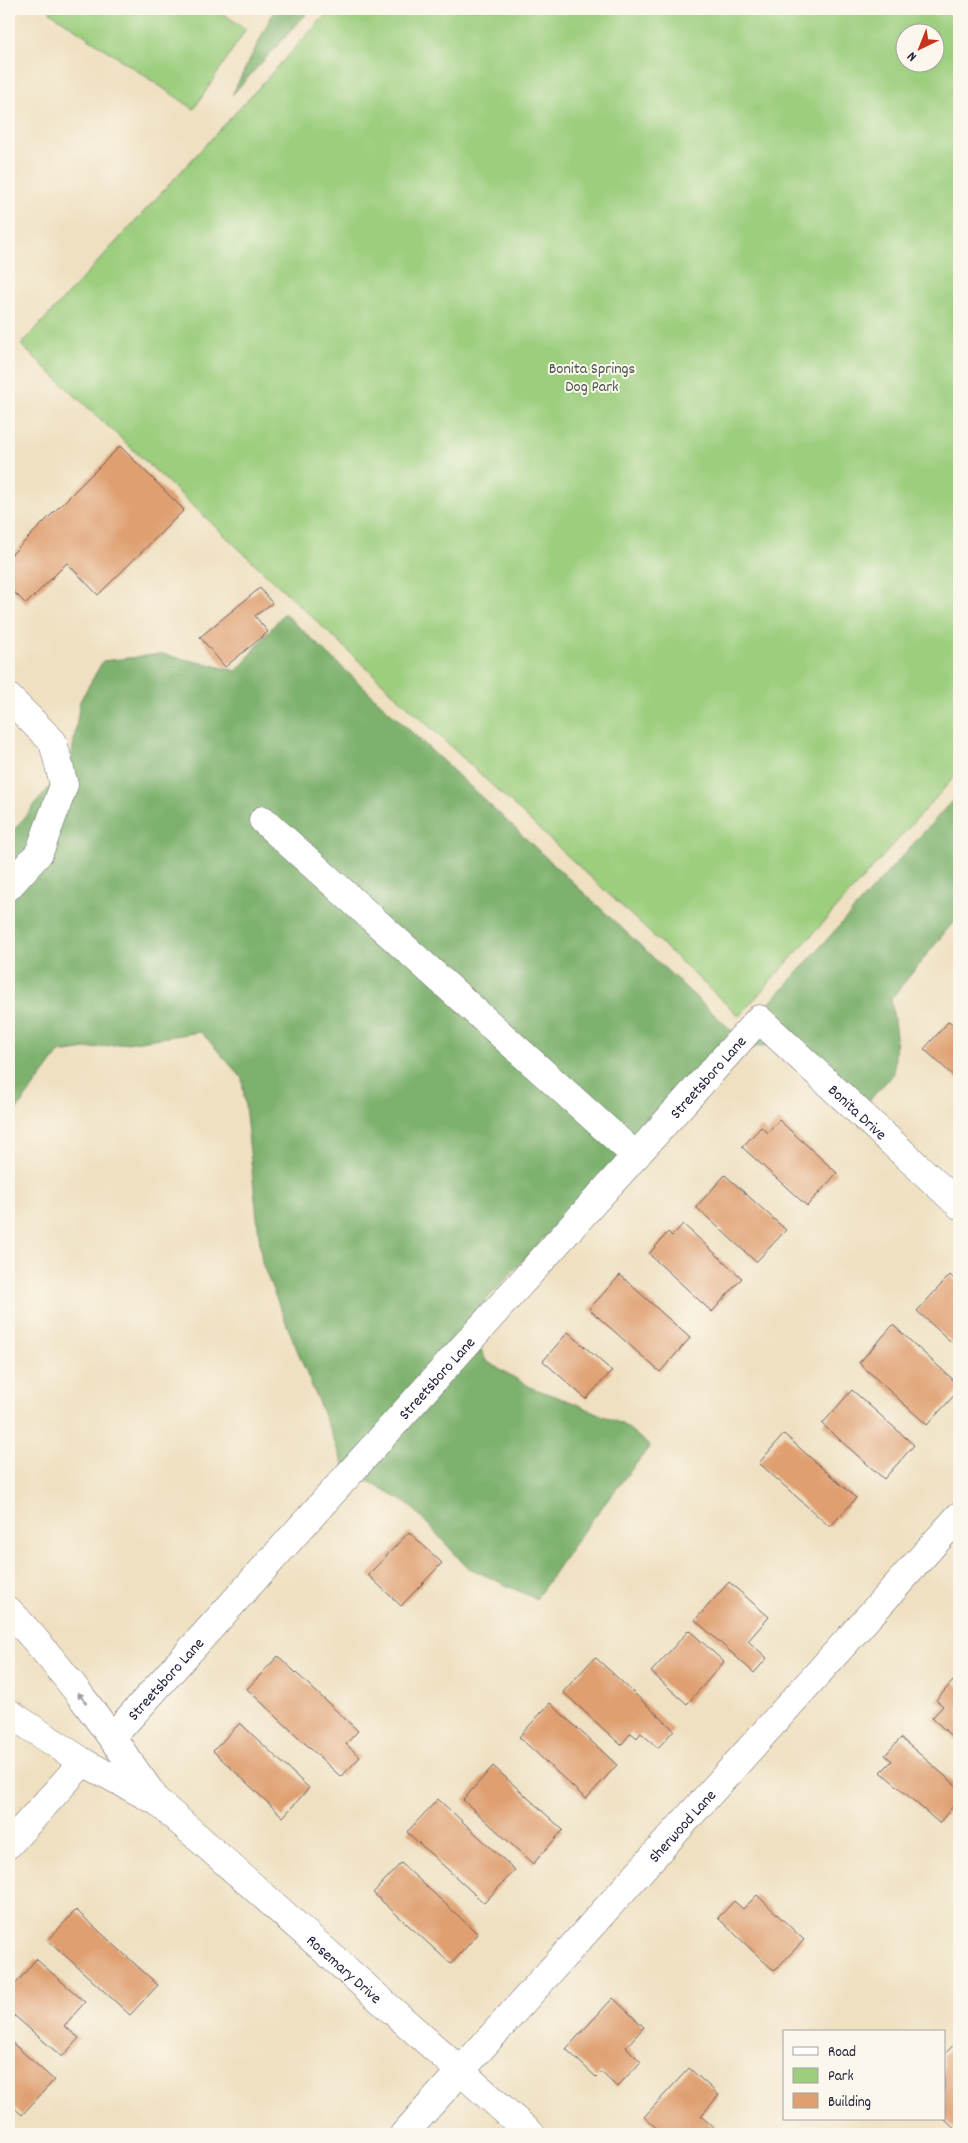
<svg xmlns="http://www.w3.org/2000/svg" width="968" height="2143" viewBox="0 0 968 2143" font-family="Dekko,sans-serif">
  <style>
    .green { fill: #9cce7e; stroke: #5f785c; fill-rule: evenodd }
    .forest { fill: #7db16d; stroke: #506a54 }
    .building { fill: #df9f70 }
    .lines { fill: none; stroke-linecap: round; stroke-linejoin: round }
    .street-casing { stroke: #6a646a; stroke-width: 29 }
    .street { stroke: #fff; stroke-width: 28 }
    .oneway { fill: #9c9ca7 }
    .labels { text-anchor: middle; stroke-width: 4; stroke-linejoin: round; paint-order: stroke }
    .park-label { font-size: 16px; fill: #47564f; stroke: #fbf7ec }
    .street-label { font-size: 16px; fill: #22223b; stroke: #fbf7ec }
  </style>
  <rect width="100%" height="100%" fill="#fbf7ec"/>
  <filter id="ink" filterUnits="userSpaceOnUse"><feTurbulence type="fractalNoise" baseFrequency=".02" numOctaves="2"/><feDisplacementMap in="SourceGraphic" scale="10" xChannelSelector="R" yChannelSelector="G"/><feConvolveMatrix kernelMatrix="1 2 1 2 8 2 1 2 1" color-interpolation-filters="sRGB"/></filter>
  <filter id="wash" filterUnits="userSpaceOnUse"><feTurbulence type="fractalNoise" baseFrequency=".0096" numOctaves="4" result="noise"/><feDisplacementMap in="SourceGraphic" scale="20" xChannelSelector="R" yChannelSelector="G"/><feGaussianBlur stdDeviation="1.12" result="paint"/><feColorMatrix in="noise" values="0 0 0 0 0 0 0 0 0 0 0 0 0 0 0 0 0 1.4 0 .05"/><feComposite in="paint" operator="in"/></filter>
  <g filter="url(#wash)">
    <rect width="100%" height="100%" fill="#efe0c1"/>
    <path class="green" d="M52 9H216L246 29 194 109 50 12Z
      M331 9H959V772L739 1016 21 345ZM906 32H936V62H906Z"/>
    <path class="forest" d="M275 9H311L232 95Z
      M284 613 732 1031 749 1026 959 793V918L950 926 891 999 896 1036 894 1073 867 1103 769 1045 733 1050 689 1081 468 1320 486 1361 532 1388 574 1403 624 1425 650 1446 584 1530 536 1599 467 1567 410 1505 345 1468 262 1263 242 1078 201 1032 59 1053 9 1120V836L71 761 80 701 103 661 162 654 237 671Z"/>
    <g id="blocks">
      <path class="building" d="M120 446 184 510 98 595 67 563 26 604 9 587V557Z
        M260 588 272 603 255 616 268 632 225 667 200 637Z
        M949 1021 959 1030V1081L924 1049Z
        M779 1120 837 1173 807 1206 742 1147 761 1127 768 1133Z
        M725 1175 786 1230 756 1262 696 1207Z
        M683 1224 742 1278 712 1312 649 1254 668 1232 672 1236Z
        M620 1275 690 1338 660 1372 589 1309Z
        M950 1275 959 1284V1349L917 1311Z
        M893 1325 959 1385V1390L927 1425 859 1363Z
        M568 1332 612 1371 586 1399 543 1361Z
        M852 1390 914 1445 884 1479 822 1424Z
        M784 1434 856 1498 830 1527 759 1463Z
        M409 1532 442 1563 401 1606 368 1575Z
        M729 1582 769 1617 748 1641 767 1658 754 1673 695 1620Z
        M689 1630 724 1662 687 1704 651 1672Z
        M278 1656 358 1731 346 1744 360 1757 341 1777 247 1689Z
        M595 1657 674 1730 658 1748 641 1733 637 1738 631 1733 621 1745 563 1692Z
        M953 1681 959 1687V1743L932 1718 943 1706 936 1700Z
        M550 1703 617 1765 586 1799 519 1737Z
        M240 1723 309 1788 283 1817 213 1751Z
        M901 1738 959 1788V1799L939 1823 881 1772 892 1761 885 1755Z
        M493 1766 563 1830 533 1864 463 1800Z
        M438 1799 515 1870 484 1903 407 1832Z
        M401 1863 478 1934 451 1964 373 1893Z
        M757 1895 804 1940 774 1971 718 1918 734 1901 743 1909Z
        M76 1910 158 1985 130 2015 48 1940Z
        M36 1959 85 2002 64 2026 79 2038 62 2057 9 2011V1992Z
        M613 1998 644 2027 626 2047 641 2062 617 2087 601 2072 596 2077 566 2049Z
        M959 2039V2133L944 2119V2055Z
        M9 2040 54 2080 22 2115 9 2103Z
        M689 2068 719 2095 701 2116 720 2133 719 2134H663L644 2117Z"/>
    </g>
  </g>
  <g filter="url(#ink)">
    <use href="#blocks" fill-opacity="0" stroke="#6a646a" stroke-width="1"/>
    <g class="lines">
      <g class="street-casing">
        <g id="street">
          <path d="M9 698 53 742 64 785 39 853 9 886"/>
          <path d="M263 820 636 1156"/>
          <path d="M9 1611C63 1668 109 1733 154 1797"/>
          <path id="s1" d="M9 1713 83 1762 158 1802 531 2134"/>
          <path id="s2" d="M112 1737 759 1019 959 1205"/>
          <path d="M9 1844 83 1762"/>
          <path id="s3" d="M404 2134 959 1516"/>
        </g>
      </g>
      <use href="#street" class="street"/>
    </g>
    <defs><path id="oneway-solid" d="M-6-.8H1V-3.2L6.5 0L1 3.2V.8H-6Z" transform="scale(1.25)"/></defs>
    <use class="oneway" href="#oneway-solid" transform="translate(82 1698) rotate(-128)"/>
  </g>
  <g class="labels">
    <g class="park-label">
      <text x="592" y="373">Bonita Springs<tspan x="592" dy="18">Dog Park</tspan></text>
    </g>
    <g class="street-label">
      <text dy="6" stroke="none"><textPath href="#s2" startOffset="889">Streetsboro Lane</textPath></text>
      <text dy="6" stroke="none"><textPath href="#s2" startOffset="1102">Bonita Drive</textPath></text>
      <text dy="6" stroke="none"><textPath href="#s2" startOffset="484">Streetsboro Lane</textPath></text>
      <text dy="6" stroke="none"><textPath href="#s2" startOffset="79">Streetsboro Lane</textPath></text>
      <text dy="6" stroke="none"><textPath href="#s3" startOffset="415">Sherwood Lane</textPath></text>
      <text dy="6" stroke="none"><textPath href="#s1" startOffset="424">Rosemary Drive</textPath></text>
    </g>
  </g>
  <rect width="968" height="2143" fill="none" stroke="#fbf7ec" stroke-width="30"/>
  <rect x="783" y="2030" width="162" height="90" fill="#fbf7ec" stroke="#a4a2a5"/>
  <rect x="793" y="2047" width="25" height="8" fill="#ffffff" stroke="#a4a2a5"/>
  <text x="828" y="2056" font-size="15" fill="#22223b">Road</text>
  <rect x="793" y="2068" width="25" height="15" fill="#9cce7e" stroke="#a4a2a5"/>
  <text x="828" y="2080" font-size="15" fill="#22223b">Park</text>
  <rect x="793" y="2093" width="25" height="15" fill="#df9f70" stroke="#a4a2a5"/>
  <text x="828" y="2106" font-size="15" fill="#22223b">Building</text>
  <g transform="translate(920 48) rotate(223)"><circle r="24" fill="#fbf7ec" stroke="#a4a2a5"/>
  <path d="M0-4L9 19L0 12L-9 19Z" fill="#c8321e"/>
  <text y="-8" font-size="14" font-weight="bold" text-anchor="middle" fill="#22223b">N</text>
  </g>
</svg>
